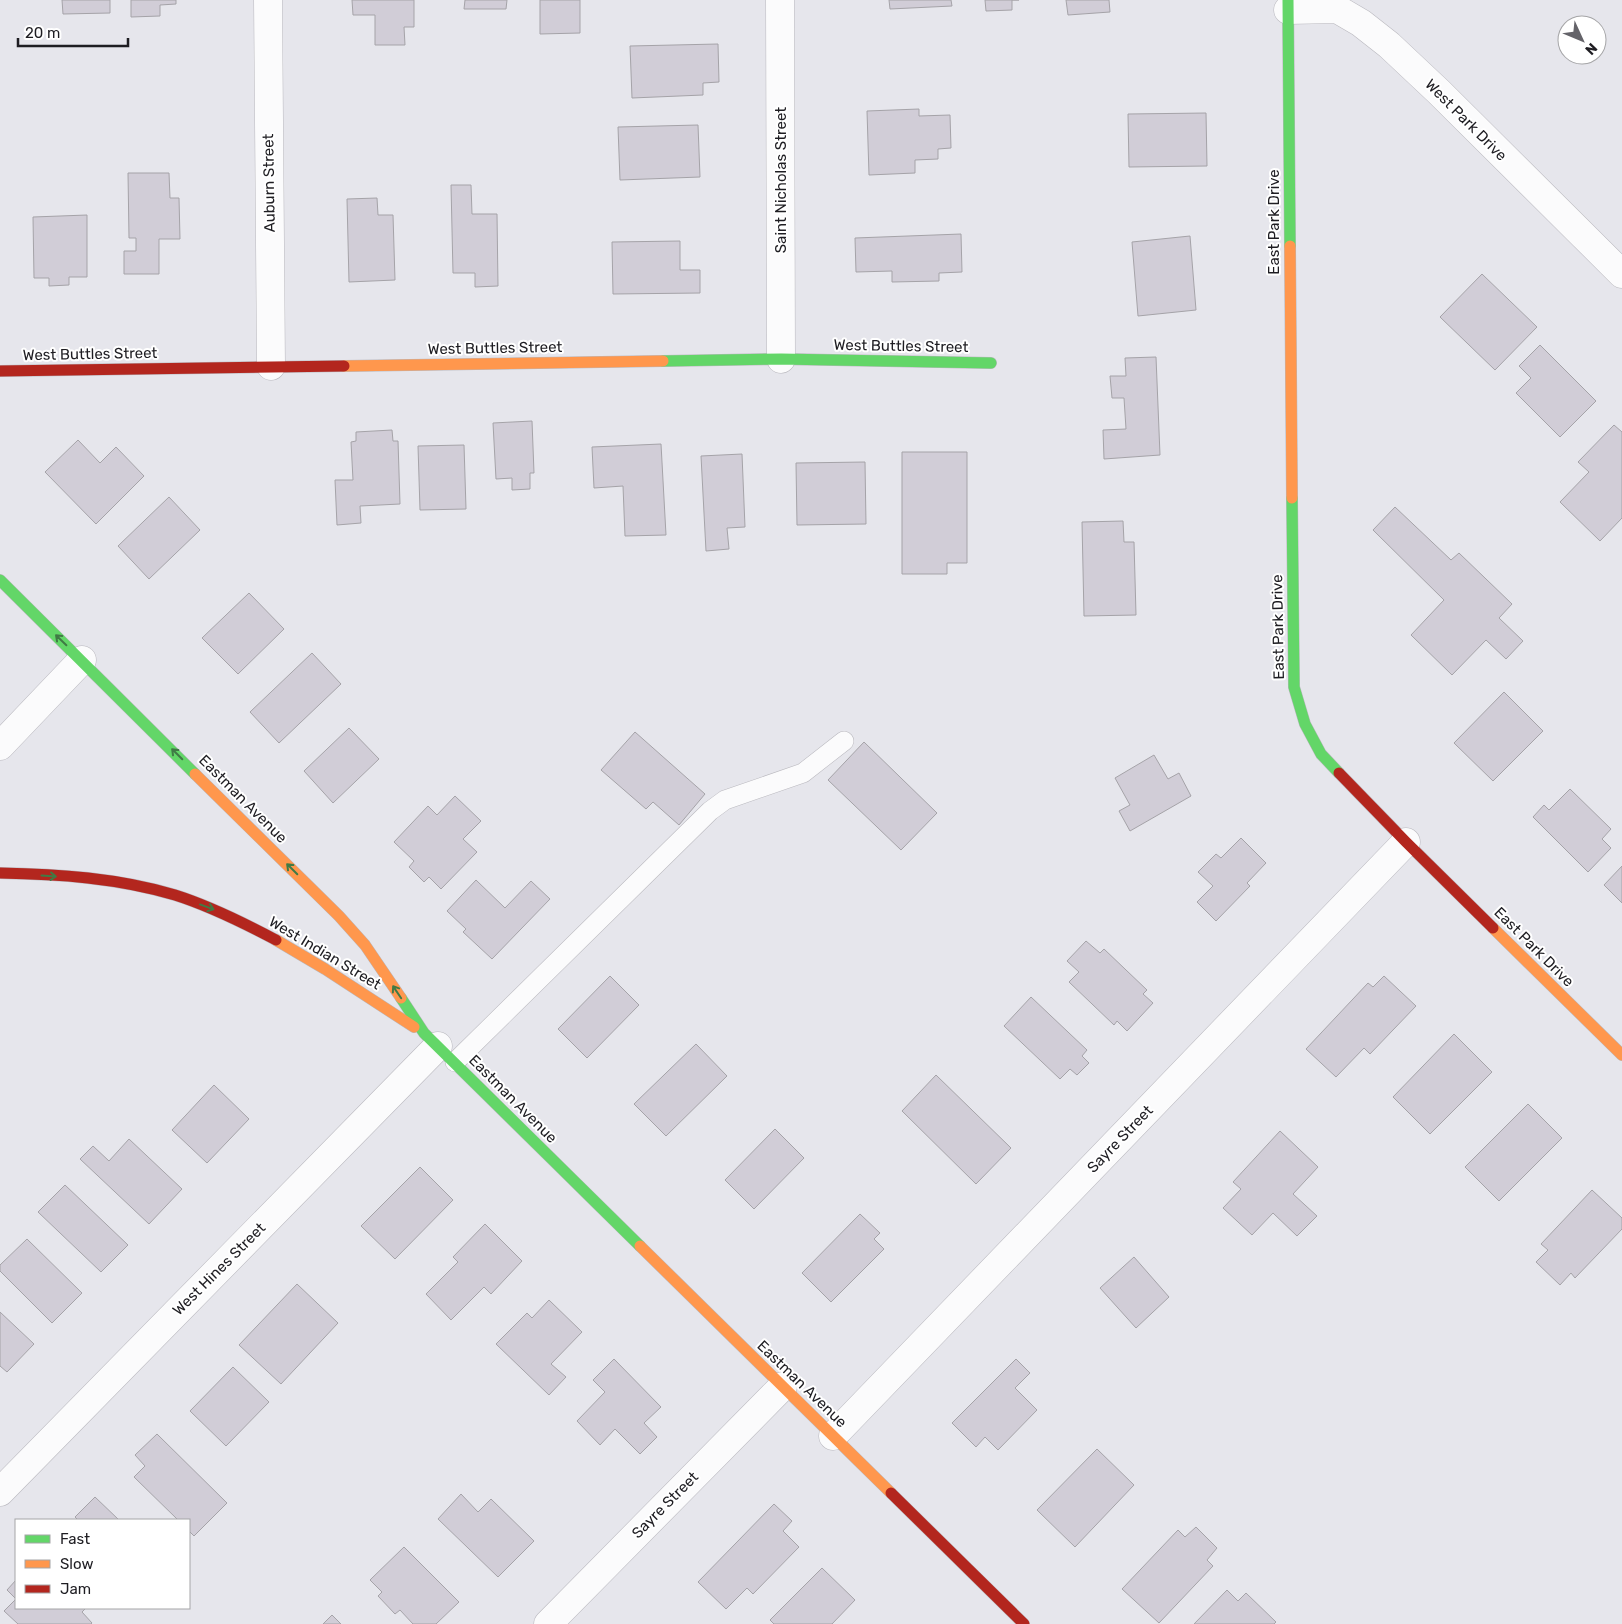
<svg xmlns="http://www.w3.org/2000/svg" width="1622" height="1624" viewBox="0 0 1622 1624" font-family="Rubik,sans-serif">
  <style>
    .building { fill: #d1cdd7; stroke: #a5a3a8 }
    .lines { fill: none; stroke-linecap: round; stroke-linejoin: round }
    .lane-casing { stroke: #b9b8be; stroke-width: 20 }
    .street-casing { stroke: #b9b8be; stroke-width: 29 }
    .fast-casing { stroke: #b9b8be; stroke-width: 12 }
    .slow-casing { stroke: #b9b8be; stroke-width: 12 }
    .jam-casing { stroke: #b9b8be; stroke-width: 12 }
    .lane { stroke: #fbfbfc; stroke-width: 19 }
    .street { stroke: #fbfbfc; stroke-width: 28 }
    .fast { stroke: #63d668; stroke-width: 11 }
    .slow { stroke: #ff974d; stroke-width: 11 }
    .jam { stroke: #b3261e; stroke-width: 11 }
    .oneway { stroke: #407a45 }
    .labels { text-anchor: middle; stroke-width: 4; stroke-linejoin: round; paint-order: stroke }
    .street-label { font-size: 15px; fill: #1e1d22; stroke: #fff }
  </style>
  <rect width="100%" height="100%" fill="#e6e6ec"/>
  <path class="building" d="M62 0H110V13L63 14Z
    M131 0H176V4L160 5V16L131 17Z
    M352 0H414V27H404L405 45H375V15H353Z
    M465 0H507L506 9H464Z
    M540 0H580V33L540 34Z
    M889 0H951L952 6 890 9Z
    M985 0H1019H1012V10L986 11Z
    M1066 0H1109L1110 12 1068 15Z
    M718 44 719 82 703 83V95L632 98 630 46Z
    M919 109V116L950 115 951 148 938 149V159L915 160V173L869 175 867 111Z
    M1206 113 1207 166 1129 167 1128 114Z
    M698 125 700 177 620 180 618 127Z
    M128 173H169L170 198H179L180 239H159V274H124V251H136V238H129Z
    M451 185H471L472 214H497L498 286 475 287V273H453Z
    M377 198 378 215H393L395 280 349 282 347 199Z
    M87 215V277H69V285L49 286V278H34L33 217Z
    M961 234 962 272 939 273V281L892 282V271L856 272 855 238Z
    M1190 236 1196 310 1138 316 1132 242Z
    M680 241V270H700V293L613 294 612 242Z
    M1482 274 1537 327 1495 370 1440 317Z
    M1540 345 1596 401 1560 437 1516 393 1531 378 1519 366Z
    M1156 357 1160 455 1104 459 1103 430 1126 429 1124 398H1112L1110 376H1126L1125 358Z
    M532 421 534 473H530V489L512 490V478L496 479 493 423Z
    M1614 425 1622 432V518L1600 541 1560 502 1589 472 1578 462Z
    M392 430 393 441H398L400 504 360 506 361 523 337 525 335 480H353L351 442 356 441V432Z
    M78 440 100 463 116 447 144 476 96 524 45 472Z
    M661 444 666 535 625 536 623 486 594 488 592 447Z
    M464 445 466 509 420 510 418 446Z
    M902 452H967V563H947V574H902Z
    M742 454 745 527 727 528 729 549 706 551 701 456Z
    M865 462 866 524 797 525 796 463Z
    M169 497 200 530 149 579 118 546Z
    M1395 507 1451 560 1459 553 1512 604 1499 618 1523 641 1506 659 1486 640 1452 675 1411 635 1444 600 1373 530Z
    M1123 521 1124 542H1134L1136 615 1084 616 1082 522Z
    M249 593 284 629 238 674 202 638Z
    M312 653 341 684 279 743 250 712Z
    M1504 692 1543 731 1493 781 1454 743Z
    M349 728 379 759 333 803 304 771Z
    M635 732 705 794 679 825 653 802 646 809 601 770Z
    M864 742 937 813 901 850 828 780Z
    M1154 755 1168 779 1179 773 1191 796 1130 831 1119 811 1130 805 1115 778Z
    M1570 789 1611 829 1602 839 1611 848 1588 872 1533 817 1544 805 1549 810Z
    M455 796 481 821 463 839 477 852 441 889 429 877 424 882 409 867 414 861 394 842 428 806 437 815Z
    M1241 838 1266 863 1247 883 1250 886 1216 921 1197 902 1213 886 1198 872 1216 854 1221 858Z
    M1622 866V903L1604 885Z
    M476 880 505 908 531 881 550 899 492 959 463 932 466 929 447 911Z
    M1086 941 1100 953 1104 949 1147 990 1143 994 1153 1003 1127 1031 1117 1021 1114 1025 1069 982 1079 972 1067 961Z
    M610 976 639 1005 587 1058 558 1029Z
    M1384 976 1416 1006 1370 1054 1364 1048 1336 1077 1306 1049 1368 983 1373 987Z
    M1031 997 1087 1050 1082 1056 1089 1063 1077 1075 1070 1069 1060 1079 1004 1026Z
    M1454 1034 1492 1072 1430 1134 1393 1097Z
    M696 1044 727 1076 666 1136 634 1104Z
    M936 1075 1011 1148 976 1184 902 1111Z
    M214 1085 249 1119 207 1163 172 1130Z
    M1528 1104 1562 1138 1499 1201 1465 1167Z
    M775 1129 804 1158 754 1209 725 1180Z
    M1280 1131 1318 1167 1293 1194 1317 1216 1297 1236 1273 1213 1252 1235 1223 1208 1241 1189 1233 1182Z
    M129 1139 182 1189 149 1224 80 1159 93 1146 109 1161Z
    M420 1167 453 1200 395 1259 361 1226Z
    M65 1185 128 1245 101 1272 38 1212Z
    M1592 1190 1622 1218V1229L1575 1278 1571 1273 1560 1285 1536 1262 1548 1250 1541 1244Z
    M860 1214 880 1233 874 1239 884 1249 831 1302 802 1273Z
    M485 1224 522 1261 491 1294 484 1287 451 1320 426 1294 458 1262 453 1257Z
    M27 1239 82 1293 52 1323 0 1271V1265Z
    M1134 1257 1169 1297 1136 1328 1100 1288Z
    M297 1284 338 1323 281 1384 239 1345Z
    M549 1300 582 1332 551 1364 566 1377 549 1395 496 1344 527 1313 532 1318Z
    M0 1312 34 1344 7 1372 0 1366Z
    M614 1359 661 1407 644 1423 657 1437 640 1454 615 1429 600 1445 577 1421 605 1392 593 1380Z
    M1016 1359 1030 1373 1015 1388 1037 1410 998 1450 985 1437 976 1447 952 1423Z
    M233 1367 269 1402 226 1446 190 1411Z
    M157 1434 227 1503 194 1536 189 1531V1520H178L134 1477 145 1466 135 1455Z
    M1097 1449 1134 1485 1075 1547 1037 1510Z
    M461 1494 478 1512 491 1499 534 1541 498 1577 438 1519Z
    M95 1497 119 1520H78L75 1517Z
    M774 1504 792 1521 783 1531 799 1547 753 1594 747 1588 726 1609 698 1582Z
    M1196 1527 1217 1548 1207 1560 1213 1566 1159 1623 1122 1589 1178 1530 1185 1537Z
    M404 1547 459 1602 436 1624H413L400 1610 395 1614 378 1596 382 1592 370 1580Z
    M822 1568 855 1600 832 1624H774L770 1620Z
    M16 1580V1608H86L82 1612 92 1623 91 1624H18L4 1611 16 1599 7 1590Z
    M1227 1590 1238 1601 1246 1593 1276 1622 1274 1624H1194Z
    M332 1615 341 1624H323Z"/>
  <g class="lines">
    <g class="lane-casing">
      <path id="lane" d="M455 1062 710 811 725 800 803 773 844 741"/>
    </g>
    <g class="street-casing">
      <path id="street" d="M268 0 271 366
        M780 0 781 359
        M1288 10 1337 9 1361 23 1389 45 1439 92 1622 274
        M0 746 82 660
        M833 1436 1406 842
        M0 1492 438 1046
        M548 1624 783 1386"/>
    </g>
    <g class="fast-casing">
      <path id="fast" d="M1288 0 1290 246
        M663 361 781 359 991 363
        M1292 498 1294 687 1305 724 1321 754 1339 773
        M0 580 195 774
        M401 998 424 1033 640 1246"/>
    </g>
    <g class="slow-casing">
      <path id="slow" d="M1290 246 1292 498
        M344 366 663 361
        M195 774 339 916 365 945 401 998
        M1493 928 1622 1055
        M276 940 325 969 414 1027
        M640 1246 891 1493"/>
    </g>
    <g class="jam-casing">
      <path id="jam" d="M0 371 344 366
        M1339 773 1406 842 1493 928
        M0 873C58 874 118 878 175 895 210 906 244 923 276 940
        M891 1493 1024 1624"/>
    </g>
    <use href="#lane" class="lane"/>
    <use href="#street" class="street"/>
    <use href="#fast" class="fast"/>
    <use href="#slow" class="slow"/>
    <use href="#jam" class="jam"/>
  </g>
  <defs><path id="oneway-shaft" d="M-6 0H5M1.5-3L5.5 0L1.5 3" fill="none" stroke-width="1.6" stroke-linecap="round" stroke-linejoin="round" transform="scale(1.25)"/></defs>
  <g class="oneway">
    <use href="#oneway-shaft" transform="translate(61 640) rotate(-136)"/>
    <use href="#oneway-shaft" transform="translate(177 754) rotate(-135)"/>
    <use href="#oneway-shaft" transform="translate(292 869) rotate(-135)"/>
    <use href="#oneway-shaft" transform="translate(49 876) rotate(4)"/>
    <use href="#oneway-shaft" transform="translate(207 907) rotate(20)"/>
    <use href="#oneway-shaft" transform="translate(397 992) rotate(-124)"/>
  </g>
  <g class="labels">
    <g class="street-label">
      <text transform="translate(1466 120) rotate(45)" y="5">West Park Drive</text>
      <text transform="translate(781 180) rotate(-90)" y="5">Saint Nicholas Street</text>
      <text transform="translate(269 183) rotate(-91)" y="5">Auburn Street</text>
      <text transform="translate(1274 222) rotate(-90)" y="5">East Park Drive</text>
      <text transform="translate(901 346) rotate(1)" y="5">West Buttles Street</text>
      <text transform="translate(495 348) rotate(-1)" y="5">West Buttles Street</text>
      <text transform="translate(90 354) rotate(-1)" y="5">West Buttles Street</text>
      <text transform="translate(1278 627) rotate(-91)" y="5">East Park Drive</text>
      <text transform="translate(243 799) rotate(45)" y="5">Eastman Avenue</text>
      <text transform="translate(1534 947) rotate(45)" y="5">East Park Drive</text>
      <text transform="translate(325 953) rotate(31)" y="5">West Indian Street</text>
      <text transform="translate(513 1099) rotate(45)" y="5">Eastman Avenue</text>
      <text transform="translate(1120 1139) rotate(-46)" y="5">Sayre Street</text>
      <text transform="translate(219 1269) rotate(-45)" y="5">West Hines Street</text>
      <text transform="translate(802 1384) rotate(44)" y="5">Eastman Avenue</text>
      <text transform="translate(665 1505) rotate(-45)" y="5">Sayre Street</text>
    </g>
  </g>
  <rect x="15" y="1519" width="175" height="90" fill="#ffffff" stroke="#a5a5a7"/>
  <rect x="25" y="1535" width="25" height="8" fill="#63d668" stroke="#a5a5a7"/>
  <text x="60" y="1544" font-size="15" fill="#1e1d22">Fast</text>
  <rect x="25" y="1560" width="25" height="8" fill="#ff974d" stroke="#a5a5a7"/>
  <text x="60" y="1569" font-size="15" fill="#1e1d22">Slow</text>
  <rect x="25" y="1585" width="25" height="8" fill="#b3261e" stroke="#a5a5a7"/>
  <text x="60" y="1594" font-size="15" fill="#1e1d22">Jam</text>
  <g transform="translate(1582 40) rotate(134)"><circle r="24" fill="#ffffff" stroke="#a5a5a7"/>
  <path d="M0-4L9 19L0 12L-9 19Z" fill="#646369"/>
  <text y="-8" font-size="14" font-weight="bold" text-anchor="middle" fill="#1e1d22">N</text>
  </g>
  <path d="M18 38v8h110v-8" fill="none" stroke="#1e1d22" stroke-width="2.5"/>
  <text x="25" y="38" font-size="15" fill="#1e1d22" stroke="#ffffff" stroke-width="4" paint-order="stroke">20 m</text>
</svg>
